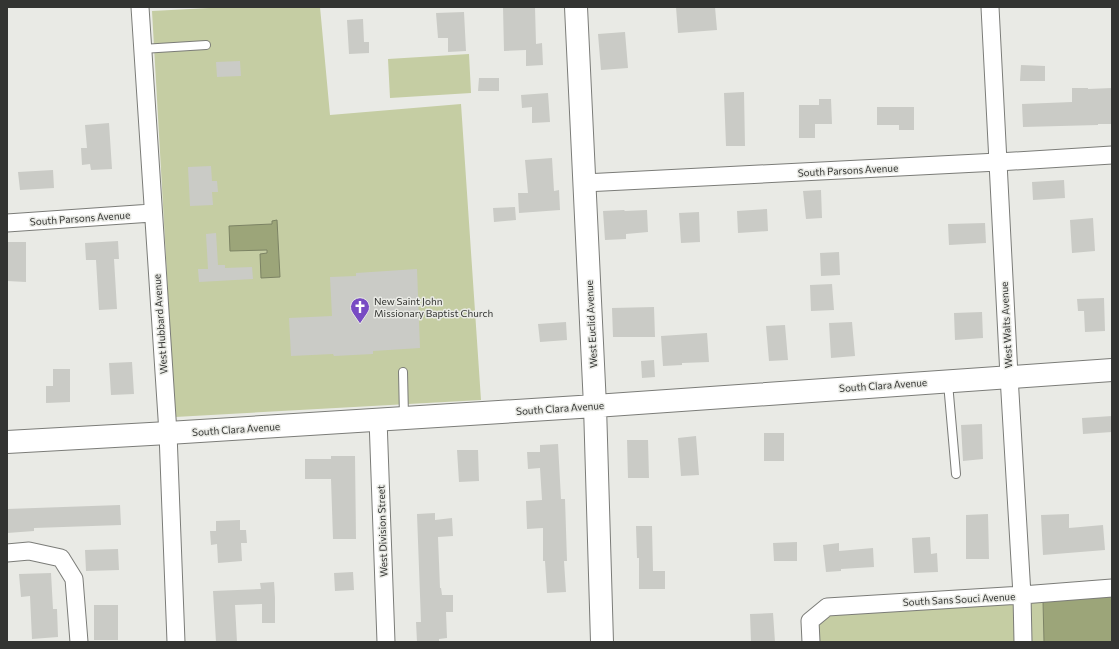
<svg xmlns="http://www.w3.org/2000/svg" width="1119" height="649" viewBox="0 0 1119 649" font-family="Commissioner,sans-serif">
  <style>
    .green { fill: #c5cda3 }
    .water { fill: #9ca579; stroke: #7c8364 }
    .building { fill: #cacbc6 }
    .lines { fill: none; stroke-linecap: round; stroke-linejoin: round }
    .lane-casing { stroke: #7b7c78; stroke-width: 10 }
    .street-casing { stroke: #7b7c78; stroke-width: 19 }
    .secondary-casing { stroke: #7b7c78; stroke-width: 24 }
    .lane { stroke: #fff; stroke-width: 8 }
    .street { stroke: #fff; stroke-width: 17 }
    .secondary { stroke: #fff; stroke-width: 22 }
    .labels { text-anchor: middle; stroke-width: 3; stroke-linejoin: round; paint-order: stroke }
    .street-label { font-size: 10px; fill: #333432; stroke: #e9eae5 }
    .poi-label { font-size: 10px; fill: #333432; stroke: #e9eae5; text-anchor: start }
  </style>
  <rect width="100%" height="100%" fill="#e9eae5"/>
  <path class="green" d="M228 7H320L330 115 461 104 481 400 175 417 152 11Z
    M469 54 471 93 390 98 388 59Z
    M1043 601 1044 642H1031V602Z
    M1014 603 1015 642H819L818 623 828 615Z"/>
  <path class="water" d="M277 220 280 277 261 278 260 254 267 253V250L230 251 229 226 272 224V221Z
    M1112 596V642H1044L1043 601Z"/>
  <path class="building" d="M503 7H535L536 44 542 43 543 65 526 66V50L504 51Z
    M676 7H715L717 30 678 33Z
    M464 12 466 51 448 52V38H438L436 13Z
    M363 19 364 42H369V53L349 54 347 20Z
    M625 32 628 68 601 70 598 34Z
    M240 61 241 76 217 77 216 62Z
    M1021 65 1045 66V81H1020Z
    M479 78H499V91H478Z
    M1072 88H1088V89L1112 88V124H1098V125L1023 127 1022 104 1072 102Z
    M744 92 745 146H726L724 93Z
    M548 93 550 122 532 123V107L522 108 521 95Z
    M819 99H831L832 124H815V138H799V105H819Z
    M877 107H914V130H899V125H877Z
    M109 123 112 169 91 170 90 164 82 165 81 148H87L85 125Z
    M552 158 554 191 559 190 560 210 519 213 518 193H528L525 160Z
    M211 166 212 181H217L218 192H212L213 205 190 206 188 167Z
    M53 170 54 188 20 190 18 172Z
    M1064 180 1065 198 1033 200 1032 182Z
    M821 190 822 218 806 219 803 191Z
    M515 207 516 220 494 222 493 208Z
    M767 209 768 231 738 233 737 211Z
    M624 210 625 211 647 210 648 232 626 234V239L605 240 603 211Z
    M699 212 700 242 681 243 679 213Z
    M1093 218 1095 251 1072 253 1070 220Z
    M985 223 986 243 949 245 948 224Z
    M216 233 218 265H225V268L252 267 253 279 199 282 198 269H208L206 234Z
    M118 241 119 259H114L117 309 99 310 96 260H86L85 243Z
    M8 242H26V282L7 281Z
    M839 252 840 275 821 276 820 253Z
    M417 269 420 348 373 351V354L334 356 333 354 291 356 289 318 332 316 330 277 356 276V273Z
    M832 284 834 310 811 311 810 285Z
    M1104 298 1105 331 1085 332 1084 311H1078L1077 299Z
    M654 307 655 337H613L612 308Z
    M982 312 983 338 955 340 954 313Z
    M566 322 567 340 540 342 538 324Z
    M852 322 855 356 831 358 829 323Z
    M785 325 788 360 769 361 766 326Z
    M707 333 709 362 682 363V365L663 366 661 336Z
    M654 360 655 377 642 378 641 361Z
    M132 362 134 394 111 395 109 363Z
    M53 369H70V402L46 403V386H53Z
    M1112 416V432L1083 434 1082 418Z
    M982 424 983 459 963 461 961 425Z
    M764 433H784V461H764Z
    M696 436 699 475 681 476 678 438Z
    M627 440H648L649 478H628Z
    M558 444 561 499H565L567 561H564L566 592 547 593 545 561H543V528L527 529 526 501 542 500 540 468 528 469 527 452H540V445Z
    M457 450H478L479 481 459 482Z
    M331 456H355L356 539H333L331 479H305V459H331Z
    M120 505 121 525 34 528V531L7 533V509Z
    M435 513V520L452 518 453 536 438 537 440 588H441L442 595H453V612H446L447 638 439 639V642H417L416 622H421L417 514Z
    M988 514 989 559H966V515Z
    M1069 514V528L1103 525 1105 550 1043 555 1041 515Z
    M240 520V530H246L247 543H241L242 561 218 563 217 544 211 545 210 531H216V521Z
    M636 526H652L653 571H665V589H639V558H637Z
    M930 537 931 554 937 553 938 572 914 573 912 538Z
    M797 542V561H774L773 543Z
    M839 543V551L873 548 874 567 841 569V571L826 572 823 545Z
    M118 549 119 570 86 571 85 550Z
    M353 572 354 590 335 591 334 573Z
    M51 573 53 609H57L58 637 32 639 30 596 21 597 19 574Z
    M274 582 275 598V623H262V604L235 605 237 642H216L213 591 261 589 260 583Z
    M94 605H118V640H94Z
    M773 613 775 642H751L750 614Z"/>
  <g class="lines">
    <g class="lane-casing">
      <path id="lane" d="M142 49 206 45
        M403 372 404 417
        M948 383 956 474"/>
    </g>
    <g class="street-casing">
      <path id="street" d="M140 7 168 433 176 642
        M990 7 1009 376 1022 595 1023 642
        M584 183 998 162 1112 155
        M7 223 152 213
        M378 419 386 642
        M7 553 29 551 61 558 74 579 79 642
        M811 642 810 621 827 607 1022 595 1112 588"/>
    </g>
    <g class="secondary-casing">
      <path id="secondary" d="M576 7 595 406 602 642
        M7 442 168 433 595 406 1112 370"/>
    </g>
    <use href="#lane" class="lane"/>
    <use href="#street" class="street"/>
    <use href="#secondary" class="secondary"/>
  </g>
  <defs>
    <g id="church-pin" transform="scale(1)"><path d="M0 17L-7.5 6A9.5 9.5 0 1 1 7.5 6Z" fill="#784bc3" stroke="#e9eae5"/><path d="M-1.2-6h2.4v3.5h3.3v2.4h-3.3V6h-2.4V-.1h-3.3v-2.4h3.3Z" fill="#fff"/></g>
  </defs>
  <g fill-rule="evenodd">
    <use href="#church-pin" x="360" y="307"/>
  </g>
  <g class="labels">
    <g class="street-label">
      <text transform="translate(848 170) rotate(-3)" y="4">South Parsons Avenue</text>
      <text transform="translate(80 218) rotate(-4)" y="4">South Parsons Avenue</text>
      <text transform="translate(160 324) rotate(-94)" y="4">West Hubbard Avenue</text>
      <text transform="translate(591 324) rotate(-93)" y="4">West Euclid Avenue</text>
      <text transform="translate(1006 325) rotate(-93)" y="4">West Walts Avenue</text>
      <text transform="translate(883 385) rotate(-4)" y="4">South Clara Avenue</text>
      <text transform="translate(560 408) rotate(-4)" y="4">South Clara Avenue</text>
      <text transform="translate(236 429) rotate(-4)" y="4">South Clara Avenue</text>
      <text transform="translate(382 531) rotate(-92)" y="4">West Division Street</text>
      <text transform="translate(959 599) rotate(-3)" y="4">South Sans Souci Avenue</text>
    </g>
    <g class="poi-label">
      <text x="374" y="305">New Saint John<tspan x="374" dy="12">Missionary Baptist Church</tspan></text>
    </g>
  </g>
  <rect width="1119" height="649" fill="none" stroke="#333432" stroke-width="16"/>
</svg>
